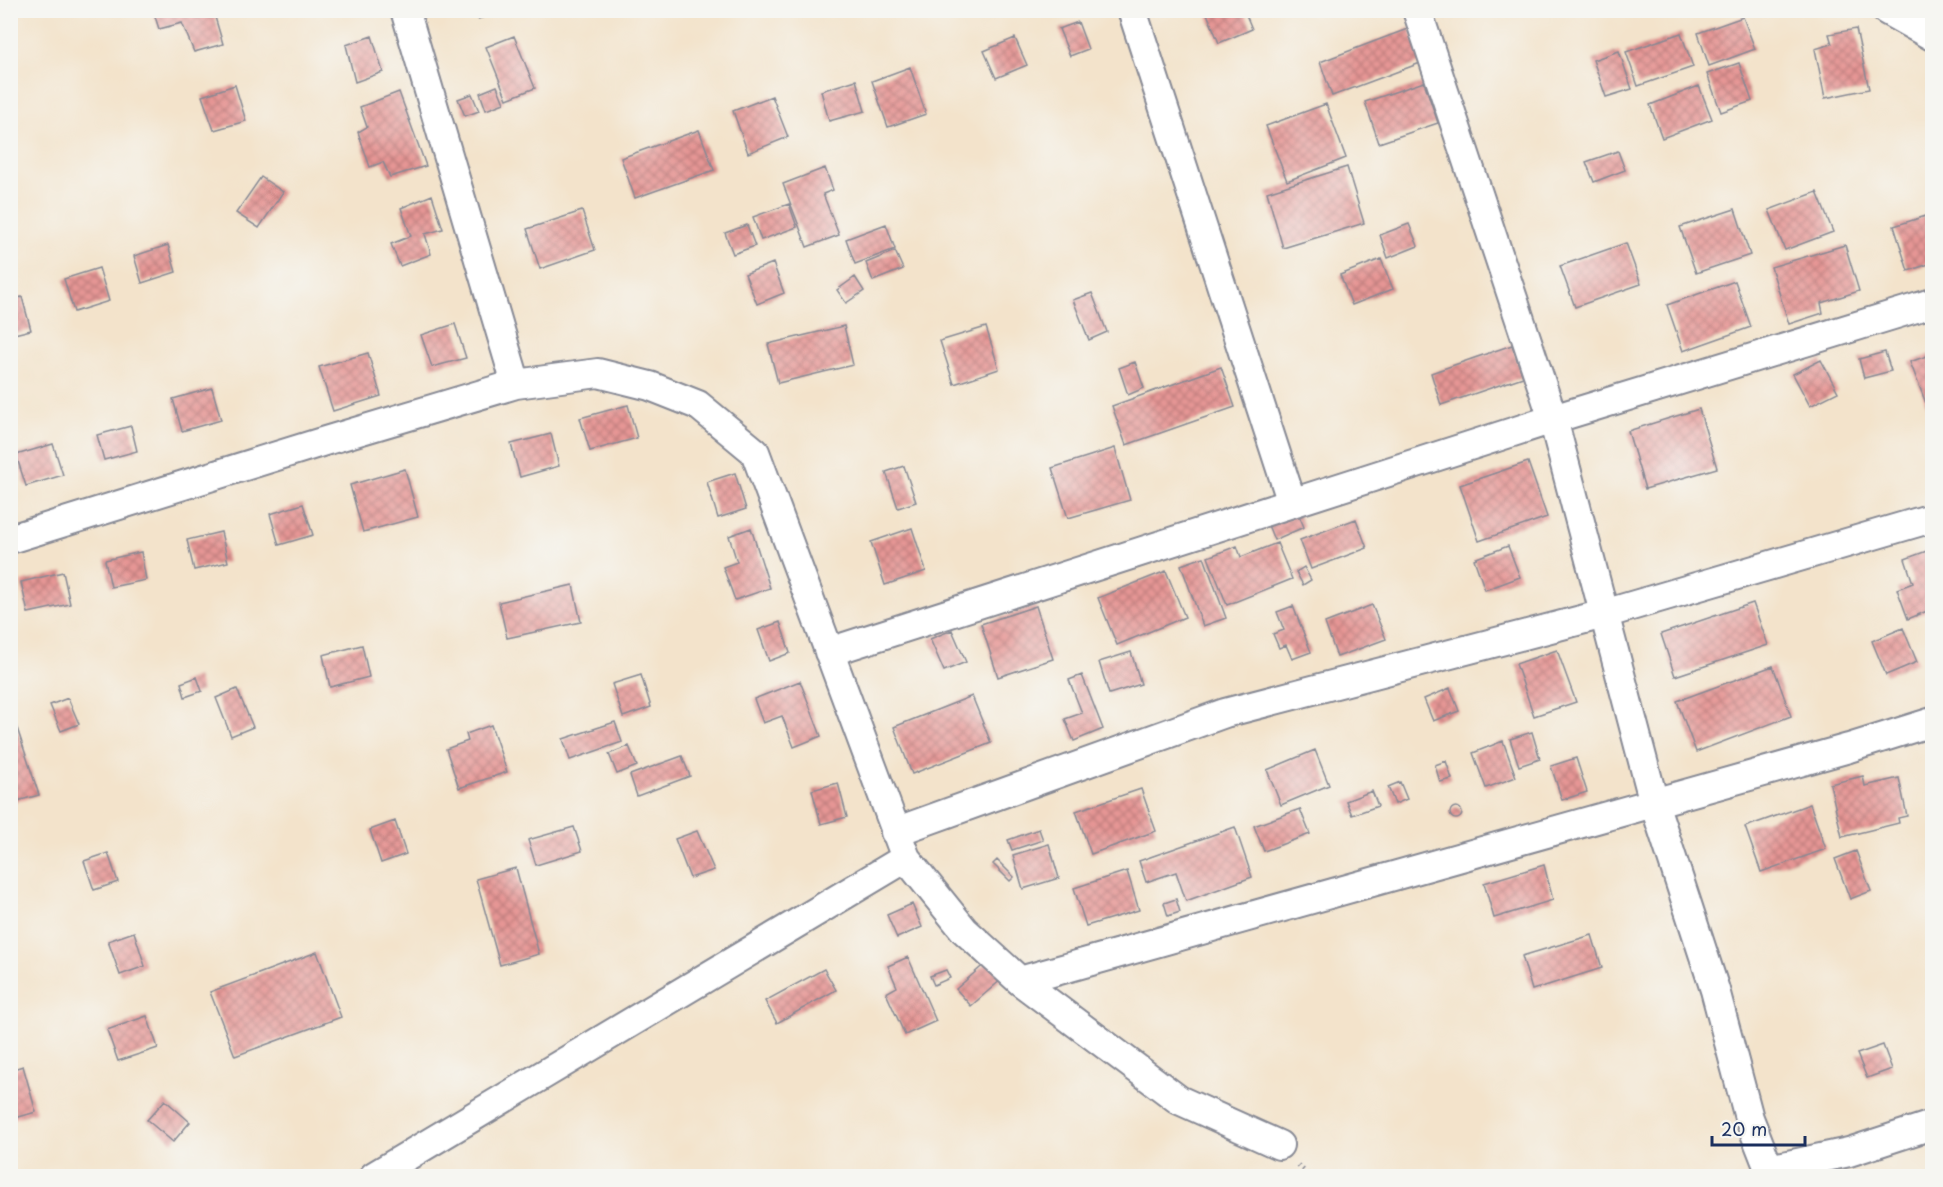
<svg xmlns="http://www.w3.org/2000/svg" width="1943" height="1187" viewBox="0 0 1943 1187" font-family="'Playpen Sans',sans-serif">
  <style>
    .building { fill: url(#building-cross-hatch) }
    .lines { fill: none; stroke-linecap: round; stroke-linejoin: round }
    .street-casing { stroke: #878994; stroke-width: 32 }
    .path { stroke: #878994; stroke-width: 4; stroke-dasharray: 1.5 4.5; stroke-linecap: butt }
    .street { stroke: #fff; stroke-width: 28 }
  </style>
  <defs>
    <pattern id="building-cross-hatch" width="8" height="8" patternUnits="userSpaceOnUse" patternTransform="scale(1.5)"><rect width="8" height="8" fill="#e69694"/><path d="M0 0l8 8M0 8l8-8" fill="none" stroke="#ba7b7c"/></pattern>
  </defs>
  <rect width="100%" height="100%" fill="#f6f6f2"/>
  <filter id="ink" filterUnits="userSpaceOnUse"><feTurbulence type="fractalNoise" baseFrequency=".0167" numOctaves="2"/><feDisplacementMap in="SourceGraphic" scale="12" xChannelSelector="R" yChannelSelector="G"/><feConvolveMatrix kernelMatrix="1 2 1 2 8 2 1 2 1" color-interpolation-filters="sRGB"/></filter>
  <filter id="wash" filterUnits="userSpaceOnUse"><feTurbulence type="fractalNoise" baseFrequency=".008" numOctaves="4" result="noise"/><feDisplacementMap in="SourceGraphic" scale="24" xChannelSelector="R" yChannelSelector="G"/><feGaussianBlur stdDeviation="1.35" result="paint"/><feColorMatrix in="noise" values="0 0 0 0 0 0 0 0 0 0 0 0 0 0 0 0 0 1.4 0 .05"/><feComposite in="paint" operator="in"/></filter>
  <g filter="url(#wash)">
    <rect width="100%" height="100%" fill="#f3e3cb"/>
    <g id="blocks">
      <path class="building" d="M153 10H230L231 13 215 17 223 44 194 52 182 23 159 29Z
        M475 10H503V11L478 19Z
        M1208 10H1244L1252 29 1219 43 1206 11Z
        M1743 17 1755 49 1709 66 1698 33Z
        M1078 22 1088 49 1070 56 1059 29Z
        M1410 28 1423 62 1332 96 1320 62Z
        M1856 29 1869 89 1825 98 1815 49 1832 44 1829 34Z
        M1681 33 1693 67 1638 86 1626 52Z
        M372 36 383 72 355 82 346 45Z
        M514 36 535 88 507 99 486 47Z
        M1015 38 1027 65 996 78 984 51Z
        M1619 51 1632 89 1606 97 1593 60Z
        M1739 63 1752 101 1721 112 1707 74Z
        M910 67 926 114 888 127 872 81Z
        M856 80 865 111 829 121 821 91Z
        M1424 82 1438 123 1379 143 1365 102Z
        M235 85 246 121 214 130 202 96Z
        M497 86 504 103 486 110 480 93Z
        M1699 86 1712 119 1662 138 1650 105Z
        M399 92 426 166 390 177 383 162 370 167 358 132 367 127 360 107Z
        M472 94 479 111 465 116 458 99Z
        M772 96 788 137 748 153 733 111Z
        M1326 104 1346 158 1287 181 1266 126Z
        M699 130 714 170 635 198 621 158Z
        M1618 151 1625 170 1594 182 1586 162Z
        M1347 167 1364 223 1283 248 1267 192Z
        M825 168 833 190 823 194 839 235 807 247 783 184Z
        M261 177 283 192 259 228 236 213Z
        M1817 192 1833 232 1785 250 1769 210Z
        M432 195 443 229 425 234 431 254 400 266 391 244 411 236 401 208Z
        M789 204 797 227 761 240 753 217Z
        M1735 209 1750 255 1696 273 1680 227Z
        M582 211 595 250 540 269 527 229Z
        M1932 214V263L1908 271 1894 226Z
        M886 224 895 249 855 264 846 239Z
        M1409 224 1418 246 1388 258 1380 235Z
        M747 225 755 246 733 254 725 233Z
        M1626 243 1641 284 1575 307 1560 266Z
        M168 245 176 272 142 283 134 256Z
        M1845 245 1859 291 1821 303 1823 313 1789 324 1771 267Z
        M895 251 903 269 873 281 866 263Z
        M1381 259 1393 289 1352 305 1340 275Z
        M773 263 784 293 757 304 745 274Z
        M99 268 109 301 74 312 64 279Z
        M855 277 864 291 846 303 837 290Z
        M1735 281 1751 327 1683 351 1667 305Z
        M1092 293 1107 332 1089 340 1073 300Z
        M22 297 31 330 10 335V300Z
        M455 324 466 358 432 367 421 335Z
        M844 326 853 365 778 383 768 344Z
        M986 327 999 369 954 384 940 341Z
        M1512 345 1523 377 1441 405 1431 373Z
        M1885 352 1891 371 1864 378 1859 359Z
        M368 353 381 396 333 411 319 367Z
        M1932 354V409L1929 411 1910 362Z
        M1821 360 1838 392 1810 406 1793 374Z
        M1135 362 1144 388 1128 395 1119 368Z
        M1221 367 1235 407 1126 445 1112 406Z
        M212 388 221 420 182 431 173 399Z
        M628 405 637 438 590 451 580 418Z
        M1699 409 1717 468 1645 489 1628 431Z
        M131 426 137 451 104 460 97 435Z
        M551 434 559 466 520 477 511 444Z
        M53 444 63 475 26 486 16 455Z
        M1115 448 1130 500 1068 518 1052 468Z
        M1528 462 1547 517 1479 541 1460 485Z
        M904 466 916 502 898 508 886 472Z
        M405 469 418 517 363 532 350 485Z
        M735 473 746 509 718 518 707 482Z
        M303 504 313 535 279 545 270 514Z
        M1298 513 1304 527 1274 540 1268 525Z
        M1356 519 1367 548 1311 569 1300 540Z
        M751 528 770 588 735 600 723 567 737 562 729 536Z
        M912 528 926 571 885 585 871 542Z
        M221 532 228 562 194 570 187 540Z
        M1277 543 1292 579 1227 605 1208 557 1237 546 1241 557Z
        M1508 546 1520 577 1485 590 1474 559Z
        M1932 549V609L1908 619 1897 589 1913 583 1905 559Z
        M141 552 146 580 111 587 105 560Z
        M1204 557 1226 618 1203 626 1181 565Z
        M1304 567 1311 580 1303 585 1296 572Z
        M1166 571 1185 617 1117 645 1098 598Z
        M63 572 70 604 28 613 21 582Z
        M573 585 581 622 507 638 499 602Z
        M1753 603 1768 645 1675 676 1661 634Z
        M1372 605 1386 639 1337 657 1325 623Z
        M1036 606 1053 659 998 677 981 624Z
        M1293 606 1311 652 1292 659 1286 645 1279 648 1273 634 1284 630 1277 612Z
        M780 622 790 653 769 661 758 630Z
        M1903 628 1917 662 1886 675 1872 641Z
        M952 630 966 662 944 671 930 639Z
        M362 645 369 677 330 687 323 655Z
        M1557 650 1576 702 1534 716 1516 664Z
        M1131 652 1141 684 1109 694 1099 662Z
        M1773 666 1791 716 1696 752 1677 701Z
        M641 675 651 707 623 717 612 684Z
        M1082 675 1103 729 1074 741 1065 719 1082 713 1069 680Z
        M197 677 202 691 185 697 181 683Z
        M800 681 821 736 794 747 782 716 763 723 754 699Z
        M1450 688 1459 711 1433 721 1424 699Z
        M237 689 253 727 231 736 216 698Z
        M972 696 991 743 912 774 894 727Z
        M68 698 79 724 61 731 50 705Z
        M615 722 622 742 570 760 563 739Z
        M16 725 39 795 10 803V726Z
        M491 725 507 772 459 788 446 749 468 741 466 734Z
        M1532 732 1540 759 1519 766 1510 739Z
        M1503 741 1516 777 1486 788 1473 753Z
        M629 746 637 766 617 774 609 754Z
        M1315 750 1329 785 1281 805 1267 770Z
        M682 756 690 776 637 796 630 775Z
        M1576 758 1587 792 1562 800 1551 766Z
        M1446 761 1452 779 1440 782 1435 765Z
        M1863 776 1865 786 1899 778 1907 816 1898 818 1899 823 1842 837 1830 784Z
        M1400 782 1407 799 1395 804 1388 787Z
        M838 783 847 817 821 824 812 790Z
        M1141 789 1156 831 1091 854 1076 811Z
        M1372 791 1378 806 1352 815 1346 801Z
        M1810 804 1826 849 1761 872 1745 827Z
        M1450 813a6 6 0 1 1 12 0a6 6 0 1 1-12 0Z
        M1300 809 1310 834 1264 851 1254 826Z
        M395 821 406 854 381 863 370 830Z
        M574 827 582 851 536 865 528 840Z
        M1235 827 1252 877 1186 901 1176 872 1146 882 1139 861Z
        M1039 829 1043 840 1012 850 1008 840Z
        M697 831 714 870 690 878 675 839Z
        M1049 844 1059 878 1023 889 1013 855Z
        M1856 851 1871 891 1850 899 1835 859Z
        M108 853 118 882 94 890 84 861Z
        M997 860 1014 877 1010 881 993 864Z
        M1544 865 1553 900 1494 918 1484 883Z
        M516 868 539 954 500 965 476 879Z
        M1127 871 1139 910 1086 926 1074 888Z
        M1176 899 1180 912 1168 916 1164 903Z
        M912 904 922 927 897 938 887 915Z
        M134 932 145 966 120 975 108 941Z
        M1592 935 1602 968 1532 990 1522 956Z
        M317 952 341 1017 235 1056 210 992Z
        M908 957 936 1021 905 1035 886 993 897 987 888 966Z
        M988 961 1003 978 971 1006 956 989Z
        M824 969 836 990 777 1023 765 1001Z
        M946 970 950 978 934 985 930 976Z
        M147 1016 158 1048 118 1061 107 1030Z
        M1883 1045 1892 1069 1867 1078 1857 1054Z
        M23 1066 36 1112 12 1119 10 1070Z
        M165 1100 190 1122 173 1142 147 1120Z"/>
    </g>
  </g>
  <g filter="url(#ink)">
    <use href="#blocks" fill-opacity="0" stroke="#878994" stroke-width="1.5"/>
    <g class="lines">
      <g class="street-casing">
        <path id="street" d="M405 10 516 384
          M1132 10 1292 503
          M1417 10 1553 419 1654 803 1715 990 1749 1118 1769 1169 1849 1152 1932 1125
          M1886 10 1932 36
          M10 539 325 441 516 384 598 373 650 386 698 405 755 452 906 858 964 930 1020 981 1179 1100 1279 1145
          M829 652 1553 419 1932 303
          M895 832 1225 713 1604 614 1932 518
          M1020 981 1849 748 1932 722
          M374 1176 906 858"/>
      </g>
      <path class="path" d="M1298 1165 1310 1176"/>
      <use href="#street" class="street"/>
    </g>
  </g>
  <rect width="1943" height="1187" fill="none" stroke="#f6f6f2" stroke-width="36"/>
  <path d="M1712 1136v9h93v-9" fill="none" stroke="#1b2f5e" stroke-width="3"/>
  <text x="1721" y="1136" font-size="18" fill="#1b2f5e" stroke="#f6f6f2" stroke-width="4.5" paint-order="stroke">20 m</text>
</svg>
